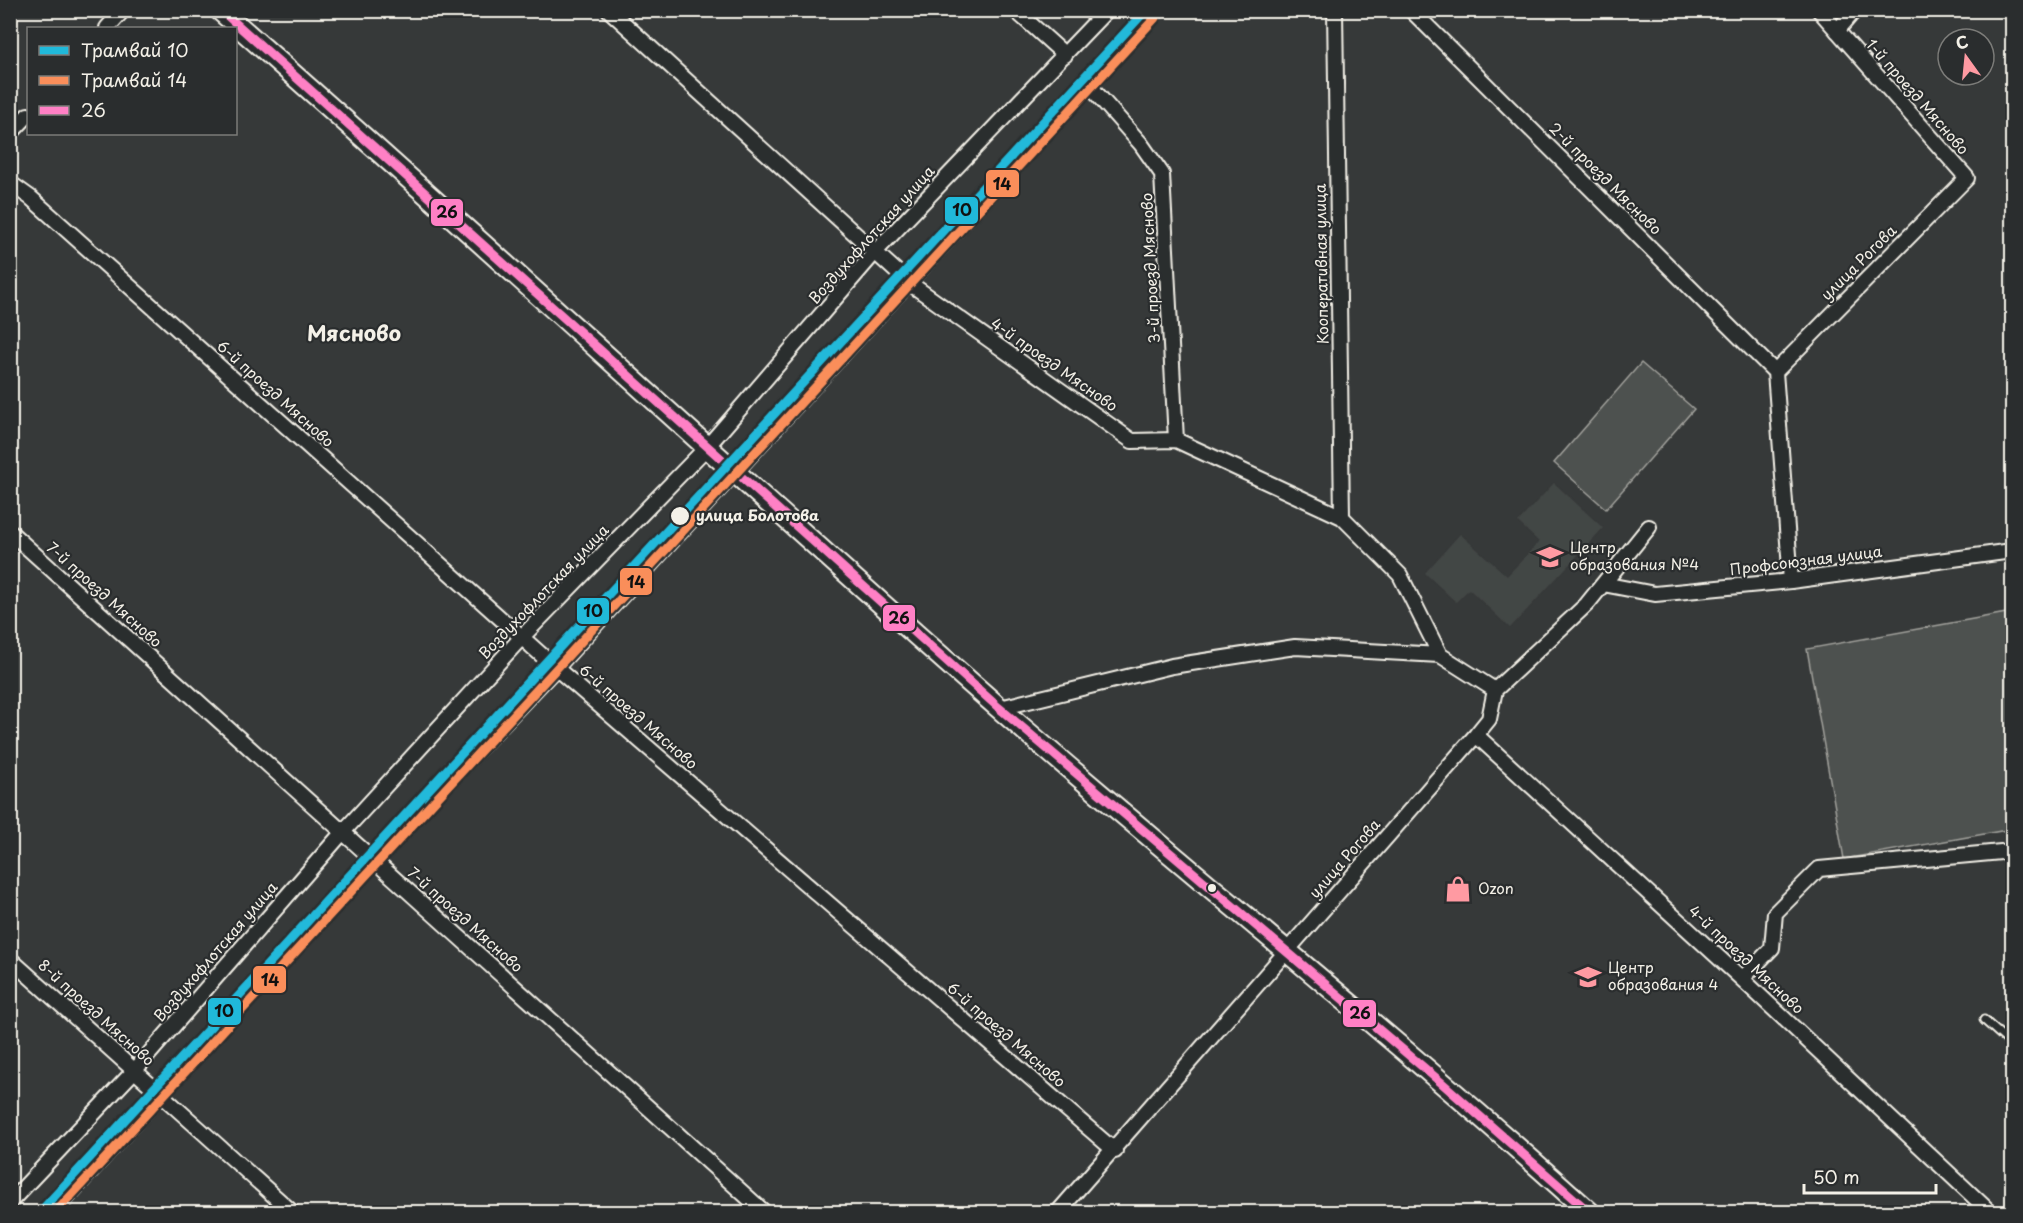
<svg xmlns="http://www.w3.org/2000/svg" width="2023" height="1223" viewBox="0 0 2023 1223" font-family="'Playpen Sans',sans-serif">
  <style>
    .built { fill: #434645 }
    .green { fill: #4e514f; stroke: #a1a19c; stroke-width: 1.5 }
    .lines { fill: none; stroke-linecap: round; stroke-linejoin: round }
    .lane-casing { stroke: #f4f1e8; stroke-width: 11 }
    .street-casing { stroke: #f4f1e8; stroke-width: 18 }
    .secondary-casing { stroke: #f4f1e8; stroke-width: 24 }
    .lane { stroke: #2a2d2e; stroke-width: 7 }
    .street { stroke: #2a2d2e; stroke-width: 14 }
    .secondary { stroke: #2a2d2e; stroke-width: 20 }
    .bus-1-casing { stroke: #2a2d2e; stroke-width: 14 }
    .bus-1 { stroke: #ff80c5; stroke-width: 9 }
    .tram-1-casing { stroke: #2a2d2e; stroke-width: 14 }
    .tram-2-casing { stroke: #2a2d2e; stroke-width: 14 }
    .tram-1 { stroke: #20b9da; stroke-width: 9 }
    .tram-2 { stroke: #fa8e5a; stroke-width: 9 }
    .stop-dot { fill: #f4f1e8; stroke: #2a2d2e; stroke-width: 2 }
    .labels { text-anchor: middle; stroke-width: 4.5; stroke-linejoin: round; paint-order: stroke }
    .street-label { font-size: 15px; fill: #f4f1e8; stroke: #2a2d2e }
    .stop-label { font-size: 15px; font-weight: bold; fill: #f4f1e8; stroke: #2a2d2e; text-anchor: start }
    .poi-label { font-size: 15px; fill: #f4f1e8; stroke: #2a2d2e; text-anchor: start }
    .district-label { font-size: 21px; font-weight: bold; fill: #f4f1e8; stroke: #2a2d2e }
    .line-badge { stroke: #2a2d2e; stroke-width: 2 }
    .pale-badge-label { font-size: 16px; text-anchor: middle; font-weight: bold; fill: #111 }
  </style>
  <rect width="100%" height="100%" fill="#363939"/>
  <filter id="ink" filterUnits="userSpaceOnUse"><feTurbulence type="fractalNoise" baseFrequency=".0167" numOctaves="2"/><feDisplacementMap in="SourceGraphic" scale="12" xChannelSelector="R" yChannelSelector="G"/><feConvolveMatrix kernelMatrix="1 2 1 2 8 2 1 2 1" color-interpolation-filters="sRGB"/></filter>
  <g filter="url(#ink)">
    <path class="built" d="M1554 483 1603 528 1510 628 1469 589 1456 602 1425 573 1460 534 1507 576 1539 542 1518 522Z"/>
    <path class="green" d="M1641 363 1694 409 1606 509 1554 463Z
      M2012 612V829L1844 859 1807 649Z"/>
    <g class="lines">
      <g class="lane-casing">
        <path id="lane" d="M1984 1020 2012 1045"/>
      </g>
      <g class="street-casing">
        <path id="street" d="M609 10 908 282 1132 441 1176 440 1342 517 1400 575 1440 655 1495 690
          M1015 10 1065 55
          M1335 10 1342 517
          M1411 10 1775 372
          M107 28 123 10
          M1837 31 1855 10
          M1089 85 1141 144 1162 174 1176 440
          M10 134 28 115
          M10 183 31 198 556 668 1115 1151
          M1775 372 1967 178 1819 10
          M1775 372 1791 581
          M10 532 764 1212
          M1603 584 1655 594 1791 581 2012 551
          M1000 708 1172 666 1295 647 1440 655
          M1476 735 1742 979 1990 1212
          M10 959 292 1212
          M1742 979 1772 948 1775 913 1819 869 2012 851
          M10 1202 135 1070 342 833 522 637 707 447 876 251 1107 10
          M54 1212 374 860 556 668 1158 10
          M1058 1212 1476 735 1489 719 1495 690 1587 604 1649 527"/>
      </g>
      <g class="secondary-casing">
        <path id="secondary" d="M220 10C482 240 736 477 998 707 1194 877 1397 1038 1589 1212"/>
      </g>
      <use href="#lane" class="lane"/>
      <use href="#street" class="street"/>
      <use href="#secondary" class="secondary"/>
      <g class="bus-1-casing">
        <path id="bus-1" d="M221 10 998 707 1443 1084 1589 1212"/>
      </g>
      <use href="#bus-1" class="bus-1"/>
      <g class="tram-1-casing">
        <path id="tram-1" d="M40 1212 1146 10"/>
      </g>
      <g class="tram-2-casing">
        <path id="tram-2" d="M56 1212 1155 18"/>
      </g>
      <use href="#tram-1" class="tram-1"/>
      <use href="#tram-2" class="tram-2"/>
    </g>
  </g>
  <defs>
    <g id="school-bare" transform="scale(2.07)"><path d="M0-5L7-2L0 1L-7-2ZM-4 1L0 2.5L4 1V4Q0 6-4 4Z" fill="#ff9aa2" stroke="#2a2d2e" stroke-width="2.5" paint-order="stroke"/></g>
    <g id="shop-bare" transform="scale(2.07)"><path d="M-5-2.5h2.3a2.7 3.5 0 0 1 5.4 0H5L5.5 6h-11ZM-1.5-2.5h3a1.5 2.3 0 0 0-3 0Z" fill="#ff9aa2" stroke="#2a2d2e" stroke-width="2.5" paint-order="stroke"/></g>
  </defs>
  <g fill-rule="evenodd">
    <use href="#school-bare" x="1550" y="557"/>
    <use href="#shop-bare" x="1458" y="889"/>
    <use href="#school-bare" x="1588" y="977"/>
  </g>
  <g class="stop-dot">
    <circle cx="680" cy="516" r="10"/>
    <circle cx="1212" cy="888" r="5"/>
  </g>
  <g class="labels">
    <g class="street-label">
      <text transform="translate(1917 97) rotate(49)" y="5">1-й проезд Мясново</text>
      <text transform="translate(1605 179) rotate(45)" y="5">2-й проезд Мясново</text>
      <text transform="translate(872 235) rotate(-48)" y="5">Воздухофлотская улица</text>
      <text transform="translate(1859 263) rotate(-45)" y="5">улица Рогова</text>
      <text transform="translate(1322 264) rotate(-91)" y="5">Кооперативная улица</text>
      <text transform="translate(1151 268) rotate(-93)" y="5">3-й проезд Мясново</text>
      <text transform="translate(1054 365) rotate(35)" y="5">4-й проезд Мясново</text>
      <text transform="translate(275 394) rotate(42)" y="5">6-й проезд Мясново</text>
      <text transform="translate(1806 561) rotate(-7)" y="5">Профсоюзная улица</text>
      <text transform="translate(544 592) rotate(-46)" y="5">Воздухофлотская улица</text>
      <text transform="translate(104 595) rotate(42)" y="5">7-й проезд Мясново</text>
      <text transform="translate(638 717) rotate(41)" y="5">6-й проезд Мясново</text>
      <text transform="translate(1345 859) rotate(-49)" y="5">улица Рогова</text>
      <text transform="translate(465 920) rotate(42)" y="5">7-й проезд Мясново</text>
      <text transform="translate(216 952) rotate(-49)" y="5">Воздухофлотская улица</text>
      <text transform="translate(1746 960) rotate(43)" y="5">4-й проезд Мясново</text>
      <text transform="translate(96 1013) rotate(42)" y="5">8-й проезд Мясново</text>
      <text transform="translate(1006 1035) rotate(41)" y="5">6-й проезд Мясново</text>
    </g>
    <g class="stop-label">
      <text x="696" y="521">улица Болотова</text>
    </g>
    <g class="poi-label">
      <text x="1570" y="553">Центр<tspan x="1570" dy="17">образования №4</tspan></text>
      <text x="1478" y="894">Ozon</text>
      <text x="1608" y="973">Центр<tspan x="1608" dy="17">образования 4</tspan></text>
    </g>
    <g class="district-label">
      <text x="354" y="341">Мясново</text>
    </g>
  </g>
  <g class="line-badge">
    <rect x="985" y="169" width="35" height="29" rx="6" fill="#fa8e5a"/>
    <rect x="944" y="196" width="35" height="29" rx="6" fill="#20b9da"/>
    <rect x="430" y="198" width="34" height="29" rx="6" fill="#ff80c5"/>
    <rect x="619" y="567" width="34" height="29" rx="6" fill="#fa8e5a"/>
    <rect x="576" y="597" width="34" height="28" rx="6" fill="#20b9da"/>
    <rect x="882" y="604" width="34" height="28" rx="6" fill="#ff80c5"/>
    <rect x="252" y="965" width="35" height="29" rx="6" fill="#fa8e5a"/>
    <rect x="207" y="997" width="35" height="29" rx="6" fill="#20b9da"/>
    <rect x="1342" y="999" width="35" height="29" rx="6" fill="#ff80c5"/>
  </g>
  <g class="pale-badge-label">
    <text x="1002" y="190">14</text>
    <text x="962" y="216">10</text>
    <text x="447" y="218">26</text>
    <text x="636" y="588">14</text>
    <text x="593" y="617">10</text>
    <text x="899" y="624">26</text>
    <text x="270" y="986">14</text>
    <text x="224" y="1017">10</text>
    <text x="1360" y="1019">26</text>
  </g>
  <rect width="2023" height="1223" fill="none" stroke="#2a2d2e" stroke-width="36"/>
  <rect x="18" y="18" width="1987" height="1187" fill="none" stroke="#f4f1e8" stroke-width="2" filter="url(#ink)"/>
  <rect x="27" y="27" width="210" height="108" fill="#2a2d2e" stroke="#7b7b78" stroke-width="1.5"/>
  <rect x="39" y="46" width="30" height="9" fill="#20b9da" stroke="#7b7b78" stroke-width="1.5"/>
  <text x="81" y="57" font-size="18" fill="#f4f1e8">Трамвай 10</text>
  <rect x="39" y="76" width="30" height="9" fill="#fa8e5a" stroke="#7b7b78" stroke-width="1.5"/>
  <text x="81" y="87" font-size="18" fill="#f4f1e8">Трамвай 14</text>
  <rect x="39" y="106" width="30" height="9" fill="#ff80c5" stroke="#7b7b78" stroke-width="1.5"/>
  <text x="81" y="117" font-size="18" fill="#f4f1e8">26</text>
  <g transform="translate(1966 57) rotate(345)"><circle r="28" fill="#2a2d2e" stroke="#7b7b78" stroke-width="1.5"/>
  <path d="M0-4.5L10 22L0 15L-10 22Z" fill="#ff9aa2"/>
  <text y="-9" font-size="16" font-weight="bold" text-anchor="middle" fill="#f4f1e8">С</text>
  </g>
  <path d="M1804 1184v9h132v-9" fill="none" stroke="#f4f1e8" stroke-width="3"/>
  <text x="1813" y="1184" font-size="18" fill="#f4f1e8" stroke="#2a2d2e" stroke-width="4.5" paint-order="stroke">50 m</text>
</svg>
